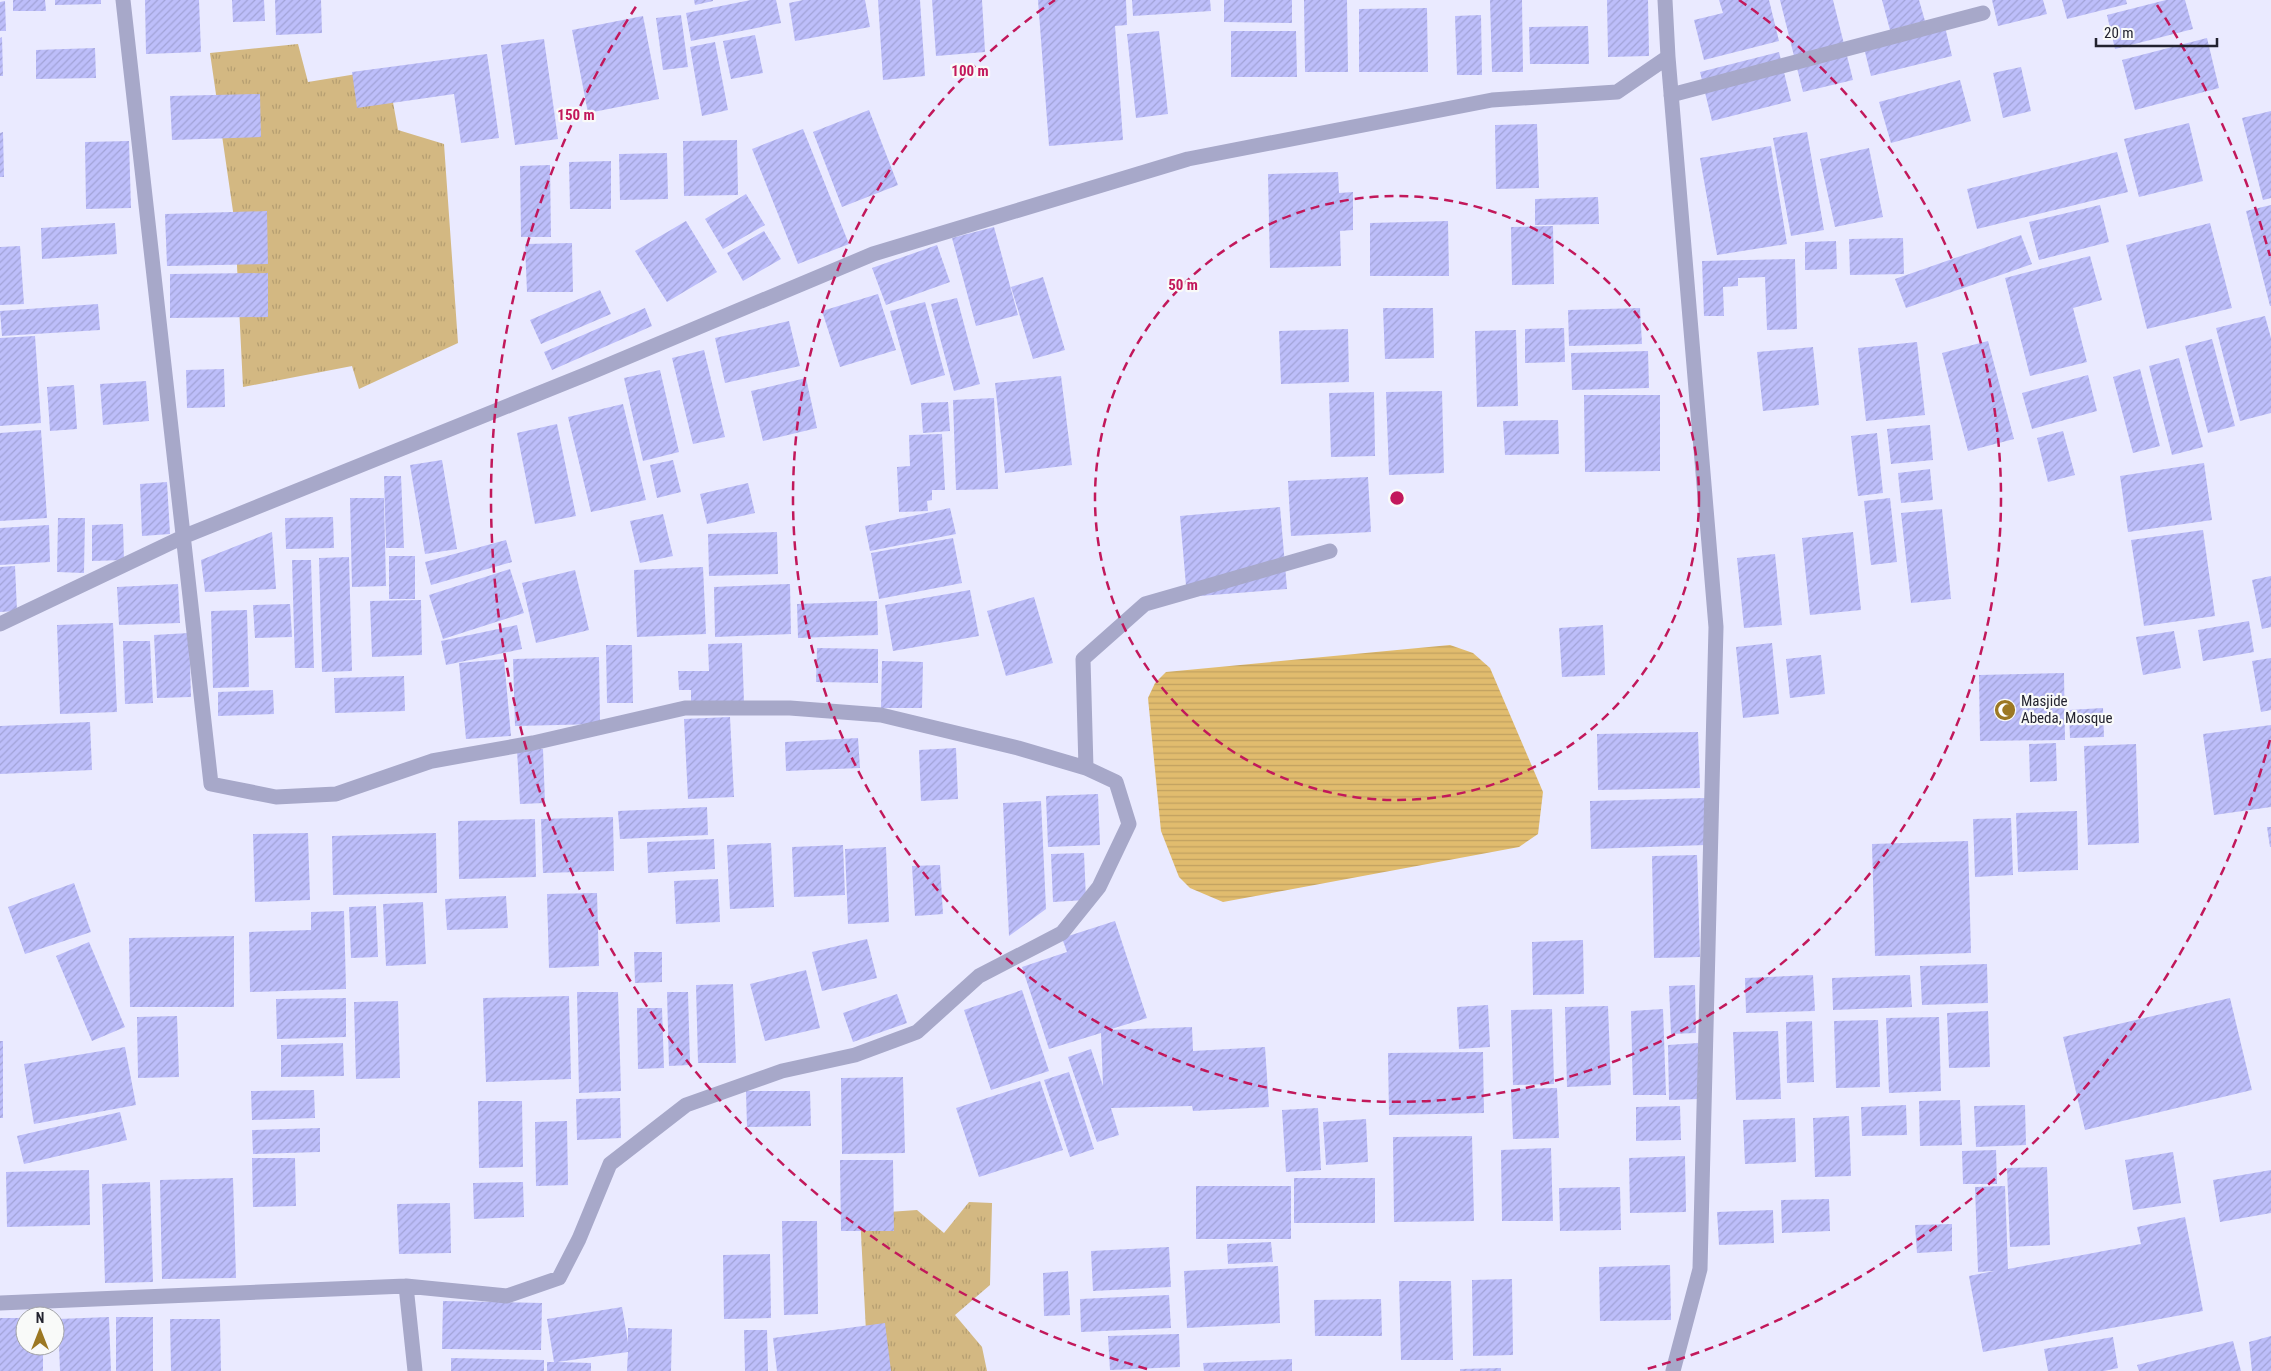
<svg xmlns="http://www.w3.org/2000/svg" width="2271" height="1371" viewBox="0 0 2271 1371" font-family="'Roboto Condensed',sans-serif">
  <style>
    .park { fill: url(#park-tufts) }
    .water { fill: url(#water-rules) }
    .building { fill: url(#building-hatch) }
    .lines { fill: none; stroke-linecap: round; stroke-linejoin: round }
    .minor { stroke: #a7a8c9; stroke-width: 15 }
    .ring { fill: none; stroke: #c2185b; stroke-width: 2.5; stroke-dasharray: 9 6 }
    .labels { text-anchor: middle; stroke-width: 4.5; stroke-linejoin: round; paint-order: stroke }
    .poi-label { font-size: 15px; fill: #23232f; stroke: #f9faf9; text-anchor: start }
    .centre { fill: #c2185b; stroke: #f9faf9; stroke-width: 2.5 }
    .ring-label { font-size: 15px; text-anchor: middle; font-weight: bold; fill: #c2185b; stroke: #f9faf9; stroke-width: 4.5; stroke-linejoin: round; paint-order: stroke }
  </style>
  <defs>
    <pattern id="park-tufts" width="24" height="20" patternUnits="userSpaceOnUse" patternTransform="scale(1.25)"><rect width="24" height="20" fill="#d3b882"/><path d="M3 7l-1-3M5 7V3M7 7l1-3M15 17l-1-3M17 17v-4M19 17l1-3" fill="none" stroke="#b59e71"/></pattern>
    <pattern id="water-rules" width="6" height="5" patternUnits="userSpaceOnUse" patternTransform="scale(1.25)"><rect width="6" height="5" fill="#e1bc6e"/><path d="M0 2.5h6" fill="none" stroke="#c1a160"/></pattern>
    <pattern id="building-hatch" width="6" height="6" patternUnits="userSpaceOnUse" patternTransform="scale(1.25)"><rect width="6" height="6" fill="#bdbefa"/><path d="M-1 1l2-2M0 6l6-6M5 7l2-2" fill="none" stroke="#a2a3d7"/></pattern>
  </defs>
  <rect width="100%" height="100%" fill="#eaeaff"/>
  <path class="park" d="M298 44 308 82 387 69 398 130 444 144 458 343 359 389 352 366 243 387 235 225 210 53Z
    M969 1202 992 1203 990 1285 955 1315 982 1347 987 1371H868L860 1214 917 1210 944 1233Z"/>
  <path class="water" d="M1450 645 1473 653 1490 668 1543 792 1538 834 1519 847 1223 902 1190 888 1179 877 1161 831 1148 698 1155 683 1166 672Z"/>
  <path class="building" d="M13 0H45L46 11H13Z
    M55 0H101V4L55 5Z
    M145 0H199L201 52 146 54Z
    M232 0H264L265 21 233 22Z
    M275 0H321L322 33 276 35Z
    M694 0H713V1L695 5Z
    M751 0H776L781 23 691 41 686 13Z
    M803 0H865L870 27 795 41 789 3Z
    M878 0H920L925 76 883 80Z
    M932 0H982L985 52 936 56Z
    M1038 0H1126L1127 25 1115 26 1123 140 1049 146Z
    M1132 0H1210L1211 11 1133 16Z
    M1224 0H1292V23L1224 22Z
    M1304 0H1347L1348 72H1305Z
    M1490 0H1522L1523 72H1492Z
    M1607 0H1648L1649 56 1608 57Z
    M1719 0H1769L1779 41 1704 60 1694 20 1723 13Z
    M1780 0H1833L1853 80 1803 92Z
    M1882 0H1919L1925 21 1890 30Z
    M1992 0H2043L2047 14 1998 26Z
    M2062 0H2126L2127 4 2067 19Z
    M2166 0H2185L2193 29 2115 49 2107 15Z
    M5 1 6 31H0V2Z
    M1427 8 1428 72H1359V9Z
    M681 15 688 67 663 70 656 18Z
    M1481 15 1482 75H1457L1455 16Z
    M643 16 659 99 588 113 572 30Z
    M1944 23 1952 56 1871 76 1863 44Z
    M1588 26 1589 64H1530L1529 27Z
    M1159 31 1168 114 1136 118 1127 34Z
    M1231 31H1296L1297 77H1231Z
    M755 35 763 73 731 79 723 41Z
    M2 37 3 76H0V38Z
    M2207 38 2219 88 2135 110 2122 60Z
    M544 39 558 139 515 145 501 45Z
    M715 42 728 110 702 116 690 47Z
    M95 48 96 78 36 79V50Z
    M1779 52 1791 101 1712 121 1700 72Z
    M487 54 499 138 461 143 454 94 357 108 352 72Z
    M2021 67 2031 111 2003 118 1993 73Z
    M1960 80 1971 121 1891 143 1879 102Z
    M260 94 261 137 172 140 170 96Z
    M869 110 898 185 842 207 813 132Z
    M2271 111V198L2263 200 2242 118Z
    M2189 123 2203 181 2139 197 2124 139Z
    M1537 124 1539 188 1496 189 1495 125Z
    M803 129 849 244 798 264 752 149Z
    M3 132 4 177H0V133Z
    M1807 132 1824 230 1791 236 1773 138Z
    M737 140 738 195 684 196 683 141Z
    M129 141 131 208 86 209 85 142Z
    M1771 146 1787 244 1717 255 1700 158Z
    M1869 148 1883 217 1835 227 1820 159Z
    M2117 152 2128 192 1977 229 1967 189Z
    M667 153 668 199 620 200 619 154Z
    M611 161V209H570L569 162Z
    M550 165 551 237H521L520 166Z
    M1338 172 1339 193 1353 192V230L1340 231 1341 266 1270 268 1268 174Z
    M746 194 765 225 723 249 705 219Z
    M1598 197 1599 224 1535 225V199Z
    M2100 205 2109 242 2039 260 2029 222Z
    M2271 205V306H2270L2246 211Z
    M267 211 268 264 167 266 165 214Z
    M686 221 717 272 667 302 635 251Z
    M1448 221 1449 276H1370V223Z
    M115 223 117 254 42 259 41 228Z
    M2210 223 2232 308 2147 329 2126 245Z
    M1553 226 1554 284 1512 285 1511 227Z
    M994 227 1018 315 976 326 952 238Z
    M764 231 781 259 743 281 727 253Z
    M2021 235 2032 264 1906 308 1895 279Z
    M1903 238 1904 274 1850 275 1849 239Z
    M1836 241 1837 269 1805 270V242Z
    M572 243 573 292H527L525 244Z
    M937 245 950 282 886 305 872 268Z
    M20 246 24 304 0 305V247Z
    M2090 256 2102 300 2073 308 2087 362 2030 376 2005 278Z
    M1795 259 1797 329 1767 330 1765 277 1738 278V286L1723 287 1724 316H1704L1702 261Z
    M268 273V317L170 318V274Z
    M1043 277 1065 350 1033 359 1011 287Z
    M600 290 611 314 541 344 530 320Z
    M878 294 896 350 840 367 822 311Z
    M957 298 980 384 954 391 931 304Z
    M925 302 945 375 911 385 890 311Z
    M98 304 100 330 2 336 0 311Z
    M645 308 652 326 552 370 544 352Z
    M1383 308H1433L1434 358 1385 359Z
    M1640 308 1642 344 1569 346 1568 310Z
    M2265 316 2271 338V413L2240 421 2216 328Z
    M789 321 800 366 725 383 715 338Z
    M1564 328 1565 362 1525 363V329Z
    M1348 329 1349 382 1281 384 1279 331Z
    M1516 330 1518 406 1477 407 1475 331Z
    M35 336 41 423 0 426V338Z
    M2212 339 2235 426 2208 433 2185 346Z
    M1988 341 2014 439 1968 451 1942 353Z
    M1917 342 1925 415 1866 421 1858 348Z
    M1813 347 1819 405 1763 411 1757 352Z
    M704 350 725 437 693 444 672 358Z
    M1648 351 1649 388 1572 390 1571 353Z
    M2179 358 2203 447 2172 455 2149 366Z
    M224 369 225 407 187 408 186 370Z
    M2140 369 2160 446 2133 453 2113 377Z
    M660 370 679 452 643 461 624 378Z
    M2088 375 2097 411 2032 429 2022 393Z
    M1061 376 1072 465 1005 473 995 383Z
    M806 378 817 428 763 441 751 391Z
    M146 381 149 421 103 425 100 384Z
    M74 385 77 429 50 431 47 387Z
    M1442 391 1444 473 1389 475 1386 392Z
    M1374 392 1375 456 1331 457 1329 393Z
    M1584 395H1660V471L1585 472Z
    M994 398 998 489 956 490 953 400Z
    M948 402 950 431 923 433 921 403Z
    M623 404 646 500 591 512 568 417Z
    M1558 420 1559 454 1505 455 1503 421Z
    M557 424 576 516 535 524 517 433Z
    M1930 425 1933 460 1891 464 1887 429Z
    M41 430 47 518 0 521V433Z
    M2063 431 2075 475 2048 482 2037 438Z
    M1877 433 1883 493 1858 496 1851 436Z
    M942 434 945 490H932V500L927 501 928 511 899 512 897 467 910 466 909 435Z
    M442 460 457 549 425 554 410 465Z
    M673 460 681 492 657 498 650 465Z
    M2204 463 2212 520 2128 532 2120 476Z
    M1930 469 1933 500 1901 503 1898 473Z
    M384 476H401L404 548H386Z
    M1368 477 1371 532 1291 536 1288 481Z
    M167 482 170 534 142 536 140 484Z
    M748 483 755 513 707 524 700 494Z
    M350 498H384L386 586 352 587Z
    M1890 498 1897 562 1871 565 1864 501Z
    M1280 507 1287 589 1187 597 1180 516Z
    M950 508 956 534 870 551 865 526Z
    M1942 509 1951 599 1911 603 1901 513Z
    M663 514 673 556 640 563 630 521Z
    M333 517 334 548 286 549 285 518Z
    M58 518H85L84 573 57 572Z
    M123 524 124 560 92 561V525Z
    M49 525 50 562 0 565V528Z
    M2203 530 2215 616 2144 626 2131 540Z
    M272 532 276 589 205 592 201 560Z
    M777 532 778 574 709 576 708 534Z
    M1853 532 1861 610 1810 615 1802 538Z
    M953 538 962 583 879 599 871 553Z
    M506 540 512 562 431 585 425 562Z
    M1775 554 1782 625 1744 628 1737 558Z
    M389 556H415V599H389Z
    M349 557 352 671 322 672 319 558Z
    M292 560H311L314 668H295Z
    M15 566 17 611 0 612V567Z
    M703 567 706 634 637 637 634 570Z
    M510 569 524 613 443 639 429 595Z
    M575 570 589 630 536 643 522 583Z
    M2271 576V627L2262 629 2252 580Z
    M178 584 180 623 119 625 117 587Z
    M790 584 791 634 715 637 714 587Z
    M970 590 979 636 893 651 885 605Z
    M1034 597 1053 663 1006 676 987 611Z
    M421 600 422 655 372 657 370 601Z
    M877 601 878 635 798 638 797 604Z
    M290 604 292 637 255 638 253 605Z
    M247 610 249 687 213 688 211 611Z
    M2249 621 2254 652 2203 661 2198 630Z
    M113 623 117 712 60 714 57 625Z
    M517 625 522 649 446 665 441 641Z
    M1603 625 1605 675 1562 677 1559 628Z
    M2174 631 2181 668 2143 675 2136 637Z
    M189 633 191 697 157 698 154 635Z
    M123 641H150L153 703 125 704Z
    M742 643 744 703 691 704V690H679L678 671H709L708 644Z
    M1772 643 1779 714 1743 718 1736 647Z
    M606 645H632L633 703H607Z
    M817 648 878 649V683L816 682Z
    M1821 655 1825 694 1790 698 1786 659Z
    M599 657 600 724 515 726 513 659Z
    M2271 658V710L2261 712 2252 661Z
    M504 659 511 736 466 739 459 663Z
    M882 661 923 662 922 708H881Z
    M2064 673 2065 740 1980 741 1979 675Z
    M404 676 405 711 335 713 334 678Z
    M273 690 274 714 218 716V692Z
    M2103 708 2104 737 2070 738 2069 710Z
    M730 717 734 797 688 799 684 719Z
    M90 722 92 770 0 774V726Z
    M2271 725V807L2214 815 2203 734Z
    M1698 732 1700 788 1598 790 1597 734Z
    M858 738 860 768 786 771 785 742Z
    M2056 743 2057 781 2030 782 2029 744Z
    M2136 744 2139 843 2088 845 2084 746Z
    M956 748 958 799 921 801 919 750Z
    M543 749 545 803 520 804 517 750Z
    M1098 794 1100 845 1048 847 1046 796Z
    M1705 798 1706 845 1591 849 1590 801Z
    M1041 801 1046 909 1009 936 1003 803Z
    M707 807 708 835 620 839 618 811Z
    M2077 811 2078 870 2018 872 2016 813Z
    M613 817 614 871 543 873 541 819Z
    M2011 818 2013 875 1975 877 1973 819Z
    M535 819 536 877 459 879 458 821Z
    M2267 827H2271V847H2270Z
    M308 833 310 900 255 902 253 834Z
    M436 833 437 893 333 895 332 836Z
    M714 839 715 869 648 873 647 842Z
    M1968 841 1971 953 1875 956 1872 844Z
    M771 843 774 907 730 909 727 845Z
    M843 845 845 895 794 897 792 847Z
    M886 847 889 922 848 924 845 849Z
    M1084 853 1086 900 1053 902 1051 854Z
    M1697 855 1700 957 1654 958 1652 856Z
    M940 865 943 914 915 916 912 866Z
    M718 879 720 922 676 924 674 881Z
    M74 883 91 932 25 954 8 907Z
    M597 893 599 966 549 968 547 894Z
    M506 896 508 928 447 930 445 899Z
    M423 902 426 964 386 966 383 904Z
    M376 906 378 957 351 958 349 907Z
    M344 911 346 989 250 992 249 932 311 930V912Z
    M1115 921 1147 1018 1108 1030 1192 1027 1193 1051 1265 1047 1269 1107 1193 1111 1192 1106 1111 1108 1119 1135 1097 1142 1068 1057 1091 1049 1103 1086 1101 1033 1049 1049 1022 967 1067 952 1062 938Z
    M234 936V1007H130L129 938Z
    M867 939 877 978 822 991 812 952Z
    M1583 940 1584 994 1533 995 1532 942Z
    M89 942 125 1027 92 1041 56 956Z
    M634 952H662V982L635 983Z
    M1987 964 1988 1003 1922 1005 1920 966Z
    M806 970 820 1028 765 1041 750 984Z
    M1813 975 1815 1011 1746 1013 1745 978Z
    M1910 975 1912 1007 1833 1010 1832 978Z
    M733 984 736 1063H698L696 985Z
    M1695 985 1696 1033 1671 1034 1669 986Z
    M1022 990 1049 1071 991 1090 964 1010Z
    M577 992H618L621 1091 579 1093Z
    M667 992H688L690 1065 669 1066Z
    M897 994 907 1023 853 1042 843 1013Z
    M569 996 571 1079 486 1082 483 998Z
    M346 998V1037L277 1039 276 999Z
    M2230 998 2252 1090 2085 1130 2063 1037Z
    M398 1001 400 1078 356 1079 354 1002Z
    M1488 1005 1490 1047 1459 1049 1457 1007Z
    M1608 1006 1611 1085 1567 1087 1565 1007Z
    M637 1008H662L664 1068 638 1069Z
    M1552 1009 1554 1084 1513 1085 1511 1010Z
    M1663 1009 1666 1095H1633L1631 1011Z
    M1988 1011 1990 1067 1949 1068 1947 1013Z
    M177 1016 179 1077 138 1078 137 1017Z
    M1939 1017 1941 1091 1889 1093 1886 1018Z
    M1878 1020 1880 1087 1836 1088 1834 1021Z
    M1812 1021 1814 1082 1787 1083 1786 1022Z
    M1778 1031 1781 1099 1736 1100 1733 1032Z
    M0 1041H3V1118H0Z
    M343 1043 344 1076 281 1077V1045Z
    M1698 1043 1699 1099 1669 1100 1668 1045Z
    M125 1047 136 1105 34 1124 24 1064Z
    M1483 1052 1484 1113 1389 1115 1388 1053Z
    M1069 1072 1094 1149 1070 1157 1044 1080Z
    M903 1077 905 1153 842 1154 841 1078Z
    M1040 1081 1063 1150 979 1177 956 1108Z
    M1557 1088 1559 1138 1513 1139 1511 1089Z
    M314 1090 315 1118 252 1120 251 1091Z
    M746 1091H810L811 1126 747 1127Z
    M620 1098 621 1138 577 1140 576 1099Z
    M1960 1100 1962 1145 1920 1146 1919 1101Z
    M478 1101H522L523 1167 479 1168Z
    M1906 1105 1907 1135 1862 1136 1861 1107Z
    M2025 1105 2026 1145 1976 1147 1974 1106Z
    M1680 1106 1681 1140 1636 1141V1107Z
    M1318 1108 1321 1170 1286 1172 1282 1110Z
    M120 1112 127 1140 24 1164 17 1136Z
    M1849 1116 1851 1176 1815 1177 1813 1118Z
    M1795 1118 1796 1162 1745 1164 1743 1120Z
    M1366 1119 1368 1162 1326 1165 1323 1122Z
    M567 1121 568 1185 536 1186 535 1122Z
    M320 1128V1152L253 1154 252 1130Z
    M1472 1136 1474 1221 1394 1222 1393 1137Z
    M1551 1148 1553 1221H1502L1501 1150Z
    M1996 1150 1997 1184H1963L1962 1151Z
    M2173 1152 2181 1203 2133 1210 2125 1160Z
    M1685 1156 1686 1212 1630 1213 1629 1158Z
    M252 1158H295L296 1206 253 1207Z
    M840 1160H893L894 1231H841Z
    M2047 1167 2050 1245 2010 1247 2007 1168Z
    M89 1170 90 1225 7 1227 6 1172Z
    M2271 1170V1213L2220 1222 2213 1180Z
    M233 1178 236 1278 162 1279 160 1180Z
    M1294 1178H1375V1223H1294Z
    M150 1182 153 1282 105 1283 102 1184Z
    M523 1182 524 1217 474 1219 473 1183Z
    M1196 1186H1291V1239H1196Z
    M2005 1186 2008 1269 2141 1244 2137 1227 2185 1217 2203 1311 1983 1352 1969 1276 1994 1271 1978 1272 1975 1187Z
    M1620 1187 1621 1230 1560 1231 1559 1188Z
    M1829 1199 1830 1231 1782 1233 1781 1200Z
    M450 1203 451 1253 399 1254 397 1204Z
    M1773 1210 1774 1243 1719 1245 1717 1212Z
    M782 1221H817L818 1314 784 1315Z
    M1952 1224V1251L1917 1253 1915 1225Z
    M1271 1242 1273 1262 1228 1264 1227 1244Z
    M1169 1247 1171 1287 1093 1291 1091 1251Z
    M770 1254 771 1318 724 1319 723 1255Z
    M1670 1265 1671 1320 1600 1321 1599 1267Z
    M1278 1266 1280 1323 1187 1328 1184 1271Z
    M1068 1271 1070 1315 1044 1316 1043 1273Z
    M1512 1279 1513 1355 1473 1356 1472 1280Z
    M1399 1281H1451L1453 1360H1401Z
    M1169 1295 1171 1328 1081 1332 1080 1299Z
    M1381 1299 1382 1336H1315L1314 1300Z
    M443 1301 542 1303 541 1350 442 1349Z
    M622 1307 628 1342V1328L672 1329 671 1371H627L628 1352 557 1362 591 1363V1371H547V1362H554L547 1319Z
    M109 1317 111 1371H60L58 1319Z
    M116 1317H153V1371H116Z
    M0 1318H25V1346H43V1371H0Z
    M170 1319H220L221 1371H171Z
    M885 1323 891 1371H777L773 1338Z
    M744 1330H767L768 1371H745Z
    M1179 1334 1180 1367 1110 1370 1108 1336Z
    M2271 1336V1371H2252L2249 1342Z
    M2113 1337 2118 1368 2104 1371H2048L2044 1349Z
    M2233 1341 2241 1371H2139L2137 1365Z
    M451 1358 544 1360V1371H451Z
    M1292 1359V1371H1204L1203 1363Z
    M1501 1368V1371H1460V1369Z"/>
  <g class="lines">
    <path class="minor" d="M1668 57 1716 627 1700 1269 1673 1371
      M1671 95 1983 13
      M0 624 185 536 587 374 873 254 1188 159 1492 100 1617 92 1668 57 1665 0
      M1086 768 1083 659 1145 604 1330 551
      M406 1286 415 1371
      M0 1303 406 1286 507 1296 559 1278 579 1239 610 1164 686 1105 782 1071 855 1055 917 1032 979 976 1062 933 1099 887 1129 824 1116 782 1086 768 1018 748 881 715 790 708H685L533 743 432 761 336 794 276 797 211 784 123 0"/>
  </g>
  <g class="ring">
    <circle cx="1397" cy="498" r="302"/>
    <path d="M1739 0A604 604 0 1 1 1055 0"/>
    <path d="M2270 740A906 906 0 0 1 1647 1369M1147 1369A906 906 0 0 1 637 5M2157 5A906 906 0 0 1 2270 256"/>
  </g>
  <defs>
    <g id="mosque-disc" transform="scale(1.125)"><circle r="9.5" fill="#9c7823" stroke="#f9faf9"/><path d="M3.5-4.9A6 6 0 1 0 3.5 4.9A5 5 0 1 1 3.5-4.9Z" fill="#fff"/></g>
  </defs>
  <g fill-rule="evenodd">
    <use href="#mosque-disc" x="2005" y="710"/>
  </g>
  <g class="labels">
    <g class="poi-label">
      <text x="2021" y="706">Masjide<tspan x="2021" dy="17">Abeda, Mosque</tspan></text>
    </g>
  </g>
  <circle cx="1397" cy="498" r="8" class="centre"/>
  <g class="ring-label">
    <text x="970" y="76">100 m</text>
    <text x="576" y="120">150 m</text>
    <text x="1183" y="290">50 m</text>
  </g>
  <g transform="translate(40 1331)"><circle r="24" fill="#f9faf9" stroke="#a3a4a8"/>
  <path d="M0-4L9 19L0 12L-9 19Z" fill="#9c7823"/>
  <text y="-8" font-size="14" font-weight="bold" text-anchor="middle" fill="#23232f">N</text>
  </g>
  <path d="M2096 38v8h121v-8" fill="none" stroke="#23232f" stroke-width="2.5"/>
  <text x="2104" y="38" font-size="15" fill="#23232f" stroke="#f9faf9" stroke-width="4" paint-order="stroke">20 m</text>
</svg>
